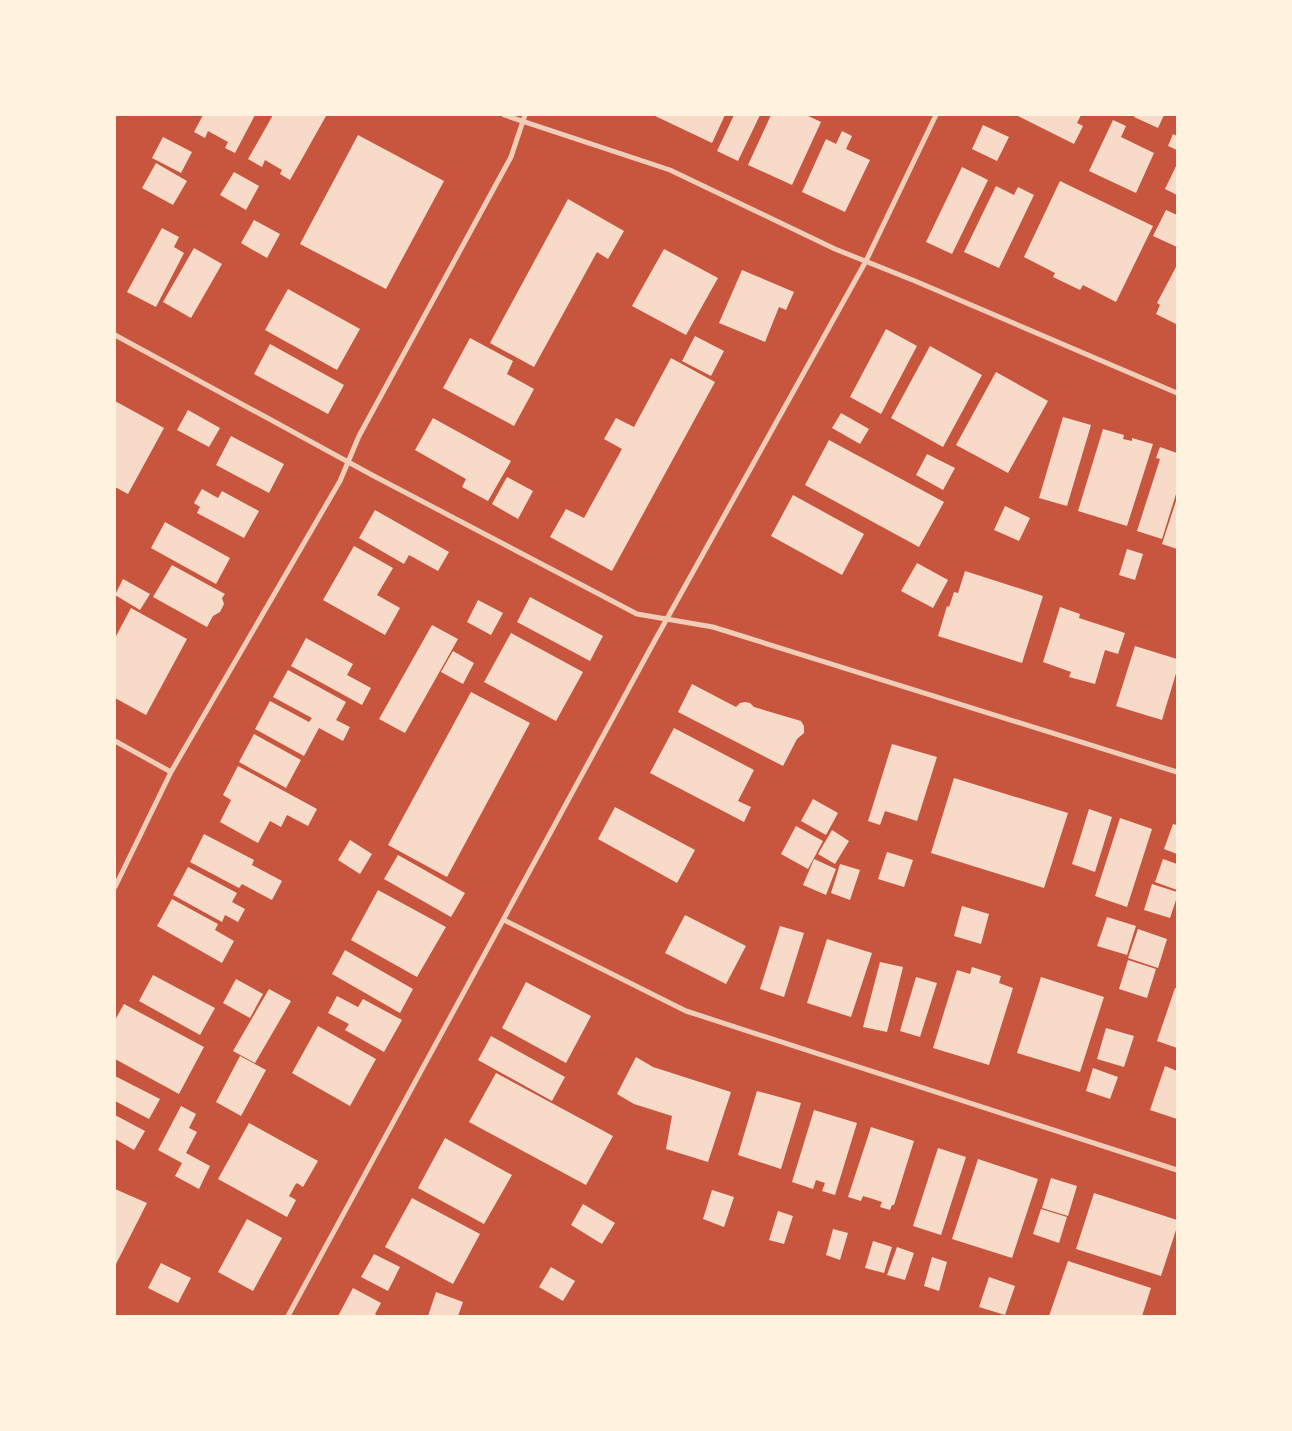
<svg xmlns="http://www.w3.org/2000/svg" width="1292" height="1431" viewBox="0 0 1292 1431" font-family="Spectral,serif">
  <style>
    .building { fill: #f7dbc8 }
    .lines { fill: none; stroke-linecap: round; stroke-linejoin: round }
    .minor { stroke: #f1ccb7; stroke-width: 5 }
  </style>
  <rect width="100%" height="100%" fill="#c8553d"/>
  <path class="building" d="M203 115H255L235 153 225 148 228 142 208 131 205 138 194 132Z
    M273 115 326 116 290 180 280 174 282 170 265 160 262 167 248 159Z
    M653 115H725L712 143Z
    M734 115H760L738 161 717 151Z
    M771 115H806L821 122 792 185 748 165Z
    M1016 115H1081L1077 123 1083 126 1074 144Z
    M1135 115H1164L1158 128 1134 117Z
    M1113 120 1126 126 1121 137 1154 153 1136 193 1089 171Z
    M983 125 1009 137 997 161 972 149Z
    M842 131 852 136 846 149 870 160 845 212 802 192 826 139 836 144Z
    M1173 134 1177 136V150L1168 146Z
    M358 135 444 181 386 289 300 244Z
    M163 137 192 152 181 173 152 158Z
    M156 163 187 181 173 205 142 188Z
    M1177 164V195L1165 189Z
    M962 167 988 180 952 254 926 242Z
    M234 172 259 186 246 210 220 195Z
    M1060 181 1153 226 1116 302 1083 285 1080 290 1053 277 1055 273 1024 257Z
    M996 186 1014 195 1018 187 1034 195 999 268 964 252Z
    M568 199 624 231 608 259 597 252 534 367 490 343Z
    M1166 210 1177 215V247L1153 236Z
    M254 220 280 234 267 258 241 243Z
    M162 228 179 237 174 247 184 253 156 307 127 292Z
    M194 248 222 264 191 318 163 302Z
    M664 249 718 278 686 335 632 306Z
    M1177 265V323L1176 324 1156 314 1160 305 1157 303Z
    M742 270 794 292 786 310 779 307 765 342 719 323Z
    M288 289 360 329 337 370 265 330Z
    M886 329 917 346 881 414 850 397Z
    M695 336 724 351 711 376 682 361Z
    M470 338 513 361 507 374 534 389 514 426 443 388Z
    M270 344 344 385 328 414 254 374Z
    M930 346 982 375 943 447 891 418Z
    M671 358 715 382 612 571 550 537 566 509 584 518 622 449 604 439 616 418 634 427Z
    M996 372 1048 401 1008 473 956 445Z
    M115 401 164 428 128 494 115 487Z
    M188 410 220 428 209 447 177 430Z
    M841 413 869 429 860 444 832 428Z
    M1063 417 1091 425 1067 506 1039 498Z
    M433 418 511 461 488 501 462 487 466 479 415 450Z
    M1103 429 1124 435 1123 439 1132 441V438L1153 444 1127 526 1078 511Z
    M231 436 284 464 269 493 216 465Z
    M829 440 944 502 919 547 805 485Z
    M1160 447 1177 453V491L1162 539 1137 531 1160 459 1156 458Z
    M927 454 955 468 943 490 916 475Z
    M507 477 533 491 518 519 492 504Z
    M202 489 218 498 222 491 259 511 244 538 197 513 200 507 194 503Z
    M793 495 864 534 842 575 771 536Z
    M1177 498V549L1162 544Z
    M1005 506 1030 518 1019 541 994 530Z
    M375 510 449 552 438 571 409 555 404 564 359 538Z
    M165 522 230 558 216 584 151 548Z
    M354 546 393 568 377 595 400 608 385 635 323 600Z
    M1127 549 1143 554 1135 580 1119 575Z
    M917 563 948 580 933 608 901 591Z
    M172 565 225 594 222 598 224 604 220 612 213 616 207 627 153 597Z
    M965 571 1043 596 1022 663 938 636 947 606 949 607 954 592 958 593Z
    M123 579 150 594 140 610 115 595Z
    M530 597 603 636 590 661 517 622Z
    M478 600 503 613 491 635 467 622Z
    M1060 607 1080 614 1079 618 1125 633 1118 654 1105 650 1095 684 1069 677 1071 672 1043 662Z
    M131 608 187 639 146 715 115 698V638Z
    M432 625 458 639 405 733 379 719Z
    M511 633 583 672 556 721 484 682Z
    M306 638 353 664 347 675 371 688 362 705 291 666Z
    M1135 646 1177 659V670L1162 720 1116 706Z
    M453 651 474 663 463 684 441 672Z
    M288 670 346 702 336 720 350 727 343 741 319 728 304 756 255 729 270 701 309 722 312 718 273 697Z
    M692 684 736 707 740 703 745 702 750 703 754 707 801 721 804 726V733L797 739 783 766 678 712Z
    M471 692 530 723 447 877 388 845Z
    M674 728 754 770 738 801 751 807 744 822 650 773Z
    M254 734 301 760 286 788 239 762Z
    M892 744 937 757 917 821 885 811 880 825 868 821Z
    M238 766 317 809 308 826 287 815 281 827 270 821 258 843 220 822 231 800 223 795Z
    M954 778 1068 813 1044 888 931 853Z
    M813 799 838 813 826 835 801 821Z
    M615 807 695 850 677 883 598 839Z
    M1089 809 1112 817 1095 872 1072 864Z
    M1120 818 1152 829 1127 907 1095 896Z
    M1173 824 1177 825V854L1164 849Z
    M796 826 823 841 808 869 781 854Z
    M832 830 849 841 835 864 818 854Z
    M204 834 254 860 252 865 282 881 272 900 242 884 239 888 190 862Z
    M350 840 372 854 360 874 338 860Z
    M887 852 913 860 904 887 878 879Z
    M398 855 465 893 451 917 384 879Z
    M814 859 836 869 826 895 803 885Z
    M1163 859 1177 864V890L1155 882Z
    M840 864 860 870 850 900 831 893Z
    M188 867 237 893 232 902 245 909 238 922 225 915 222 922 173 895Z
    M1152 884 1177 892V897L1170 918 1144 910Z
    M378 890 446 927 417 977 351 940Z
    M172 899 218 924 215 930 234 941 222 963 157 926Z
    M962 906 989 914 981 944 954 936Z
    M685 915 746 946 726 984 665 953Z
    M1107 917 1136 926 1127 955 1097 946Z
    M780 926 804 933 784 997 760 989Z
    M1138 929 1167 939 1158 968 1128 958Z
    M827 939 872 953 851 1017 807 1003Z
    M345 950 413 989 400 1013 332 974Z
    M1128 960 1156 969 1147 998 1119 989Z
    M880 962 903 967 887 1032 863 1027Z
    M972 967 1001 976 999 983 1013 988 989 1065 933 1048 957 970 970 974Z
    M153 975 215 1008 200 1035 139 1001Z
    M916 977 937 983 920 1037 900 1031Z
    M1041 977 1104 997 1080 1072 1017 1053Z
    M236 979 263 994 250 1018 223 1003Z
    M526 982 591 1016 566 1063 502 1028Z
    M1175 988 1177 989V1048L1157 1041Z
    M269 989 291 1001 255 1063 233 1051Z
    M337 996 358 1007 363 999 402 1020 384 1052 345 1030 349 1024 328 1013Z
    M124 1004 204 1047 179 1094 115 1059V1020Z
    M318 1026 376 1059 350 1106 292 1073Z
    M1106 1028 1134 1036 1124 1067 1097 1059Z
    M491 1036 565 1077 552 1101 478 1060Z
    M240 1056 266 1070 241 1116 216 1102Z
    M636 1057 653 1067 731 1092 708 1162 666 1149 672 1116 634 1104 617 1094Z
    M1165 1066 1177 1071V1119L1150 1110Z
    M1093 1068 1118 1077 1110 1099 1086 1091Z
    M496 1073 613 1136 586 1185 469 1122Z
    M115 1076 160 1099 149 1119 115 1101Z
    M757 1091 801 1103 781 1169 738 1155Z
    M181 1106 196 1114 189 1128 197 1132 186 1153 210 1166 199 1189 175 1176 182 1163 158 1150Z
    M814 1110 857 1123 835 1195 822 1191 825 1183 816 1180 813 1189 792 1182Z
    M115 1115 145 1131 134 1150 115 1139Z
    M249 1123 318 1161 303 1187 297 1183 295 1185 289 1196 296 1200 287 1217 218 1179Z
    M871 1127 914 1141 894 1205H892L890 1210 880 1207 882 1202 873 1199 863 1196 861 1201 848 1197Z
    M445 1138 512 1175 484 1224 418 1188Z
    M938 1148 966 1157 941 1235 913 1226Z
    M978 1159 1038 1179 1012 1258 952 1239Z
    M1051 1178 1077 1186 1068 1216 1042 1208Z
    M115 1189 147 1203 115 1266Z
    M712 1190 734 1197 724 1227 703 1219Z
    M1094 1193 1177 1220V1227L1161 1276 1076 1249Z
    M412 1198 480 1234 453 1284 385 1247Z
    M583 1204 615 1223 602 1244 571 1225Z
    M1041 1209 1067 1217 1059 1243 1033 1234Z
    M778 1211 793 1216 784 1244 769 1240Z
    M247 1219 282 1238 253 1291 218 1272Z
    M833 1229 848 1233 840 1260 826 1255Z
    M873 1241 892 1247 884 1273 865 1268Z
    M897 1247 914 1253 905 1280 887 1275Z
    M374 1254 400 1267 388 1291 361 1277Z
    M932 1257 947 1262 939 1291 924 1286Z
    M1068 1261 1151 1288 1142 1316H1049Z
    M161 1263 191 1278 178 1303 148 1288Z
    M551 1267 575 1281 563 1301 539 1287Z
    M989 1277 1015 1286 1005 1315 979 1307Z
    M353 1288 381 1303 375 1314 378 1316H338Z
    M436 1292 463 1302 458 1316H428Z"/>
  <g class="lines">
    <path class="minor" d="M504 115 670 170 835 249 915 281 1177 393
      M115 335 372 475 637 614 713 627 1177 772
      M115 741 171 772
      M115 887 171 772 340 481 359 436 511 157 525 115
      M504 920 686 1011 1177 1170
      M288 1316 654 642 866 261 936 115"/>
  </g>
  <rect width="1292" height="1431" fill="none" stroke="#fff3e0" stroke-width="232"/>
</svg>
